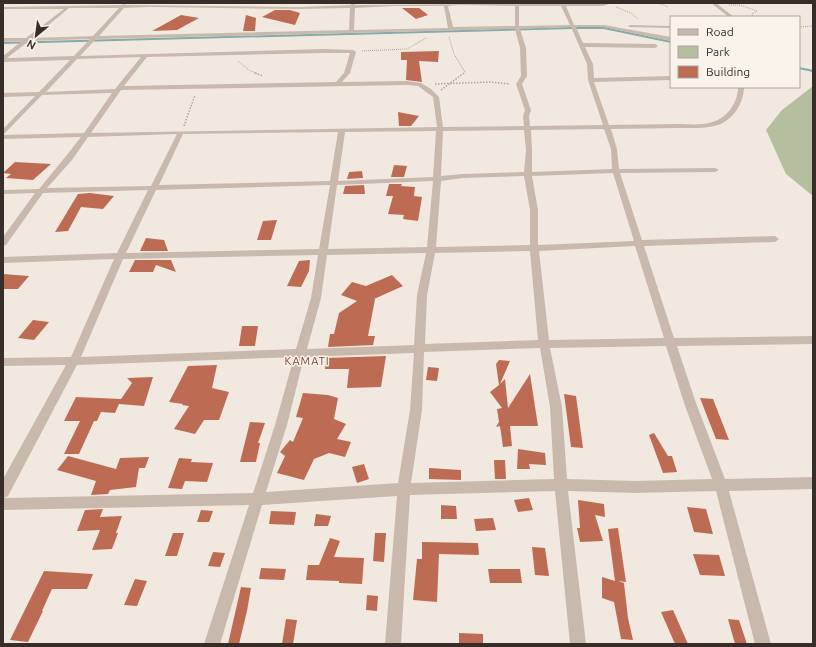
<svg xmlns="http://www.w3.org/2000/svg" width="816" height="647" viewBox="0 0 816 647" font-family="Ubuntu,sans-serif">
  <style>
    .green { fill: #b5bfa0 }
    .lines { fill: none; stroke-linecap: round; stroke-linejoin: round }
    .stream { stroke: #81abac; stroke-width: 2 }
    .building { fill: #bd6b52 }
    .path-far1 { stroke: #b4a396; stroke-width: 1; stroke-dasharray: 1 1; stroke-linecap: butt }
    .path { stroke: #b4a396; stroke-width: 1.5; stroke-dasharray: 1.5 1.5; stroke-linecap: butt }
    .street { fill: #c9b9ac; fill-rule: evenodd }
    .labels { text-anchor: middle; stroke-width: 3; stroke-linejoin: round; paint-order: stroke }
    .neighbourhood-label { font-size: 11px; letter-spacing: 1px; fill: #803e2a; stroke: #f9f3ec }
  </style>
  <rect width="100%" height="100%" fill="#f1e9e0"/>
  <path class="green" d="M813 86V196L786 174 766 130 782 110Z"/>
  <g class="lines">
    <path class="stream" d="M3 43 572 28H604L671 42
      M799 68 813 71"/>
  </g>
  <path class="building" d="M402 8H419L428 15 416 19Z
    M275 10H290L300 13 295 25 262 17Z
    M181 15 199 18 177 30 152 31Z
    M246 15 256 18 255 31H243Z
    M439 51 438 62 419 61 422 82 406 80 407 60H401V52Z
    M398 112 419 116 411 126H399Z
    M15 162 51 164 33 180 6 178 11 174 3 173Z
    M394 165 407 166 404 177H391Z
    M362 171 363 178 347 179 349 172Z
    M389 184H402L401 186 415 187 414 196 422 197 418 221 403 219 404 215 388 214 393 196H386Z
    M364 185 365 194H343L345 186Z
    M90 193 114 196 103 209 81 207 68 231 55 232 78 194Z
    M277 220 271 240H257L263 221Z
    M146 238 164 240 168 251H140Z
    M135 260H171L176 272 156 265 153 272H129Z
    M310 260 309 271 301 287 287 286 299 261Z
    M3 274 29 276 18 289H3Z
    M392 275 403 286 374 299H375L368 336H375L373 345 328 347 330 334H334L339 313 357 301 341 295 352 282 366 286Z
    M33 320 49 322 34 340 18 338Z
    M242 326H258L255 346H239Z
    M386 356 381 387 347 388 349 369H325L326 358Z
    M499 360 510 361 500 384 505 379 508 408 530 374 538 426H510L512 446 503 447 500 426 496 427 499 422 497 409 502 408 490 392 499 385 496 364Z
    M217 365 212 388 229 392 219 420H204L195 434 174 429 189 406 182 405 183 404 169 402 188 366Z
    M428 367 439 368 437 381 426 380Z
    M153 377 144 406 119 404 115 413 101 412 97 421H94L79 454H64L80 421H64L76 397 121 399 132 383 127 378Z
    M303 393 328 395 338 398 334 419 346 424 337 439 351 442 345 457 329 453 314 459 304 480 277 473 285 456 280 452 290 440 293 442 303 418 296 417Z
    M564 394 576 396 583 448 571 447Z
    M700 398 713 399 729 440 716 439Z
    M250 422 265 423 258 443H260L256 462H240Z
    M654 433 668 456H672L677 472 663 473 649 435Z
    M518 449 545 453 546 465 529 464 530 469H517Z
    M68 456 116 469 120 458 149 457 145 468H139L136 487 110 490 108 494 91 495 96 481 57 470Z
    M179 458 192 459 191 462 213 463 207 482 185 481 182 489 168 488Z
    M494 460H505L506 479H495Z
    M364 464 369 479 357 483 352 467Z
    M429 468 461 470V480L429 479Z
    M529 498 533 510 518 512 514 500Z
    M578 500 604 504 605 517 595 515 603 541 580 542 577 528H580Z
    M441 505 456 506 457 519H441Z
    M687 507 706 509 713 534 694 532Z
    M103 509 100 517 122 516 116 533H118L112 549 92 550 100 530 77 531 85 510Z
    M201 510 213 511 209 522H197Z
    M271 511 296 512 294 525 269 524Z
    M316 514 331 516 328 526H314Z
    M493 518 496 530 476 531 474 519Z
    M618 528 626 582 618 581 624 583 628 618 633 640 621 639 614 602 602 598V577L615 581 608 529Z
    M173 533H184L177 556H165Z
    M375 533H386L384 562 373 561Z
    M330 538 340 541 334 557 364 558 362 584 339 583V581L306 580 308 565H319Z
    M422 542 478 543 479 555 439 554 437 602 413 600 417 559H422Z
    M532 547 545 548 549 576 535 575Z
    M213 552 225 553 220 567 208 566Z
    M693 554 719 555 725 576 700 575Z
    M261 568 286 569 284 580 259 579Z
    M488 569H520L522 583H490Z
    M44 571 93 574 87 589H52L42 611H43L28 642 10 640Z
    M135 579 147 581 137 606 124 605Z
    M241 587 251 588 247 611 239 644H228Z
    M367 595 378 596 377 611 366 610Z
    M673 610 688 644H675L661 612Z
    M286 619 297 620 293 644H282Z
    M728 619 739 620 747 644H735Z
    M459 633 483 634V644H459Z"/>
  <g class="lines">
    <path class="path-far1" d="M658 3 668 7
      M729 5H740L757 11 752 14 753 17
      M616 7 631 13 638 19
      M799 27 813 26
      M449 37 454 54 465 72 463 74
      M362 51 407 49 426 38
      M238 61 249 70 258 74"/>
    <path class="path" d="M255 73 263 76
      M435 84 490 82 510 84
      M441 90 464 73
      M184 126 195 95"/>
    <path class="street" d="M351 3H355V5L612 3 603 6H566L574 25H604L671 37V41L604 27H576L583 43 655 44 658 46 655 48 585 47 593 64 594 78 671 76V80L594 82 609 125C632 125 655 124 678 124 689 124 704 126 715 121 729 116 738 101 738 87H744C744 103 733 120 718 125 706 129 690 128 678 128 656 128 633 129 611 129L617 149 619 169 715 168 719 170 715 172 620 173 642 240 775 236 779 239 775 242 644 246 674 338 813 336V344L677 346 696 403 725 479 813 477V489L729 491 771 644H755L716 491 635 493 568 491 586 644H570L555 491 410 495 401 644H385L397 496 262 505 220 644H204L249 505 3 510V479L66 365 3 366V358L71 357 114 259 3 263V257L117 253 148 190 43 193 6 245 3 246V237L35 193 3 194V190L39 189 66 156 81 137 3 139V129L35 96 3 97V93L39 92 70 60 3 62V56L22 41 3 42V38H26L64 9H3V7L122 5 124 4 126 5 299 7 351 5ZM460 5 515 6V26L453 27 448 6ZM394 6H444L448 28 354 30 355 8ZM519 6H561L570 25 519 26ZM150 7 299 9 350 8 349 30 99 36 124 8ZM69 8H119L93 36 33 38ZM571 27 587 64 588 80 603 125 530 126 529 116 531 110 522 84 527 76 526 48 520 29ZM515 29 520 48 521 76 516 84 525 110 523 116 524 126 443 127 439 97 431 89 421 83 407 81 342 82 350 73 356 52 353 50 324 49 80 56 96 39ZM90 39 74 56 7 58 29 41ZM324 53H350L344 73 336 82 124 86 147 57ZM141 57 115 89 46 92 77 59ZM407 85 418 86 433 97 437 127 91 133 121 90ZM112 93 84 133 3 135 42 95ZM604 129 611 149 612 169 532 172V150L531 130ZM524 130 526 150 524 172 463 174 441 176 443 131ZM436 131 433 177 338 181 345 132ZM338 132 330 181 159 185 183 134ZM177 134 151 186 47 188 72 160 88 137ZM613 173 634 241 538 245V210L532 176ZM524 176 530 210V245L436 247 441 181 463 178ZM433 181 427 247 328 249 337 185ZM330 185 319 249 126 253 156 190ZM635 246 664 338 549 340 539 251ZM530 251 538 340 425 344 427 295 435 253ZM426 253 417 295 414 345 307 349 321 298 327 255ZM318 255 311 298 296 349 81 357 123 259ZM666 346 684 403 712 479 635 481 567 479 562 407 550 348ZM540 348 550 407 554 479 411 483 422 410 424 352ZM414 353 410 410 398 483 266 492 287 425 304 357ZM294 357 275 425 253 493 4 498 8 496 77 365Z
      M711 3H716L734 17H729Z
      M630 25 671 26V28L628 27Z"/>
  </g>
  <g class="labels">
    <g class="neighbourhood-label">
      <text x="307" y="365">KAMATI</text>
    </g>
  </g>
  <rect width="816" height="647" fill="none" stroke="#372e2a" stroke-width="8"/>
  <rect x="670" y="16" width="130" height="72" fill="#f9f3ec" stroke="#aba49e"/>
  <rect x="678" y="29" width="20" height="6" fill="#c9b9ac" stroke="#aba49e"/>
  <text x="706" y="36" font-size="12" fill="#372e2a">Road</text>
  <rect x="678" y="46" width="20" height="12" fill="#b5bfa0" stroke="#aba49e"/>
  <text x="706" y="56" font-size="12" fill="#372e2a">Park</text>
  <rect x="678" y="66" width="20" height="12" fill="#bd6b52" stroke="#aba49e"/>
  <text x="706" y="76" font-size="12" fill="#372e2a">Building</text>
  <g transform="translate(36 36) rotate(209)" stroke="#f9f3ec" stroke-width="3" paint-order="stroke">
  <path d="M0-3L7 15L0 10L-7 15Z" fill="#372e2a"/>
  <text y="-6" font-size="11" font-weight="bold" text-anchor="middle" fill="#372e2a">N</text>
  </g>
</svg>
